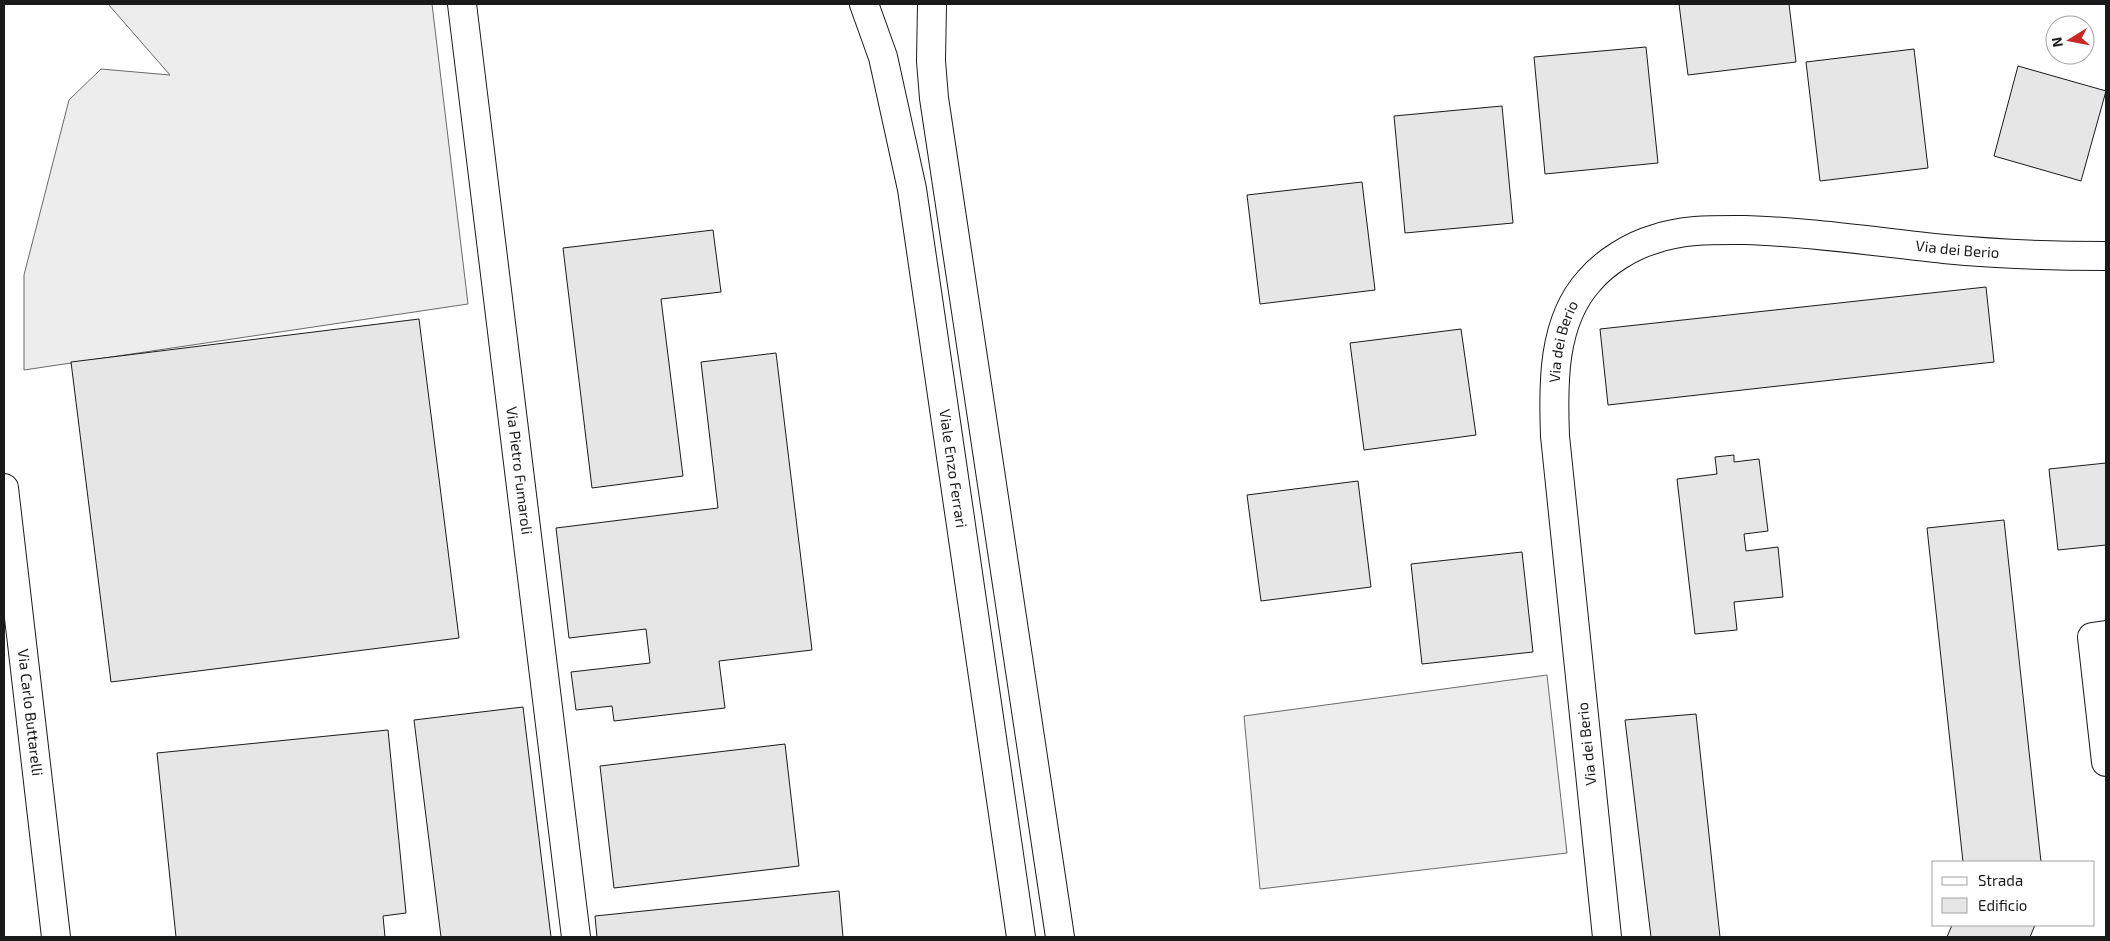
<svg xmlns="http://www.w3.org/2000/svg" width="2110" height="941" viewBox="0 0 2110 941" font-family="'Exo 2',sans-serif">
  <style>
    .built { fill: #ededed; stroke: #6a6a6a }
    .building { fill: #e6e6e6; stroke: #1a1a1a }
    .lines { fill: none; stroke-linecap: round; stroke-linejoin: round }
    .minor-casing { stroke: #1a1a1a; stroke-width: 30 }
    .secondary-casing { stroke: #1a1a1a; stroke-width: 30 }
    .minor { stroke: #fff; stroke-width: 28 }
    .secondary { stroke: #fff; stroke-width: 28 }
    .labels { text-anchor: middle; stroke-width: 4; stroke-linejoin: round; paint-order: stroke }
    .street-label { font-size: 15px; fill: #1a1a1a; stroke: #fff }
  </style>
  <rect width="100%" height="100%" fill="#fff"/>
  <path class="built" d="M108 4H432L468 304 24 370V275L69 100 101 69 170 75Z
    M1547 675 1567 853 1260 889 1244 716Z"/>
  <path class="building" d="M1679 4H1789L1796 62 1688 75Z
    M1646 47 1658 163 1545 174 1534 57Z
    M1914 49 1928 168 1820 181 1806 62Z
    M2018 66 2106 91 2081 181 1994 156Z
    M1502 106 1513 223 1405 233 1394 116Z
    M1362 182 1375 290 1260 304 1247 195Z
    M713 230 721 292 661 299 683 476 592 488 563 248Z
    M1986 287 1994 362 1608 405 1600 329Z
    M419 319 459 638 111 682 71 362Z
    M1461 329 1476 435 1364 450 1350 343Z
    M776 353 812 650 719 661 725 708 614 721 612 706 576 710 571 672 650 663 646 629 569 638 556 528 718 508 701 362Z
    M1734 455V462L1759 459 1768 531 1744 534 1746 551 1778 547 1783 597 1734 602 1737 630 1695 634 1677 479 1717 474 1715 457Z
    M2106 463V545L2058 550 2049 469Z
    M1358 481 1371 587 1261 601 1247 495Z
    M2004 520 2041 862H1963L1927 528Z
    M1522 552 1533 652 1422 664 1411 564Z
    M523 707 551 937H441L414 720Z
    M1696 714 1720 937H1651L1625 720Z
    M388 730 406 913 383 916 385 937H176L157 753Z
    M785 744 799 866 614 888 600 766Z
    M839 891 843 937H597L595 916Z
    M1952 925H2035L2030 937H1947Z"/>
  <g class="lines">
    <g class="minor-casing">
      <g id="minor">
        <path id="s1" d="M462 4 576 937"/>
        <path id="s2" d="M4 488 56 937"/>
        <path d="M2106 635 2092 637 2106 762"/>
        <path id="s3" d="M1607 937 1555 436C1553 385 1552 322 1589 281 1605 262 1631 246 1655 239 1684 229 1714 230 1745 230 1811 232 1877 242 1944 249 1998 254 2052 256 2106 256"/>
      </g>
    </g>
    <g class="secondary-casing">
      <g id="secondary">
        <path id="s4" d="M864 4 883 57 912 189 1021 937"/>
        <path d="M932 4 931 61 934 98 1060 937"/>
      </g>
    </g>
    <use href="#minor" class="minor"/>
    <use href="#secondary" class="secondary"/>
  </g>
  <g class="labels">
    <g class="street-label">
      <text dy="5" stroke="none"><textPath href="#s3" startOffset="1050">Via dei Berio</textPath></text>
      <text dy="5" stroke="none"><textPath href="#s3" startOffset="599">Via dei Berio</textPath></text>
      <text dy="5" stroke="none"><textPath href="#s4" startOffset="474">Viale Enzo Ferrari</textPath></text>
      <text dy="5" stroke="none"><textPath href="#s1" startOffset="470">Via Pietro Fumaroli</textPath></text>
      <text dy="5" stroke="none"><textPath href="#s2" startOffset="226">Via Carlo Buttarelli</textPath></text>
      <text transform="translate(1587 744) rotate(-96)" y="5">Via dei Berio</text>
    </g>
  </g>
  <rect width="2110" height="941" fill="none" stroke="#1a1a1a" stroke-width="10"/>
  <rect x="1932" y="861" width="162" height="65" fill="#ffffff" stroke="#a3a3a3"/>
  <rect x="1942" y="877" width="25" height="8" fill="#ffffff" stroke="#a3a3a3"/>
  <text x="1978" y="886" font-size="15" fill="#1a1a1a">Strada</text>
  <rect x="1942" y="898" width="25" height="15" fill="#e6e6e6" stroke="#a3a3a3"/>
  <text x="1978" y="911" font-size="15" fill="#1a1a1a">Edificio</text>
  <g transform="translate(2070 40) rotate(260)"><circle r="24" fill="#ffffff" stroke="#a3a3a3"/>
  <path d="M0-4L9 19L0 12L-9 19Z" fill="#c62828"/>
  <text y="-8" font-size="14" font-weight="bold" text-anchor="middle" fill="#1a1a1a">N</text>
  </g>
</svg>
